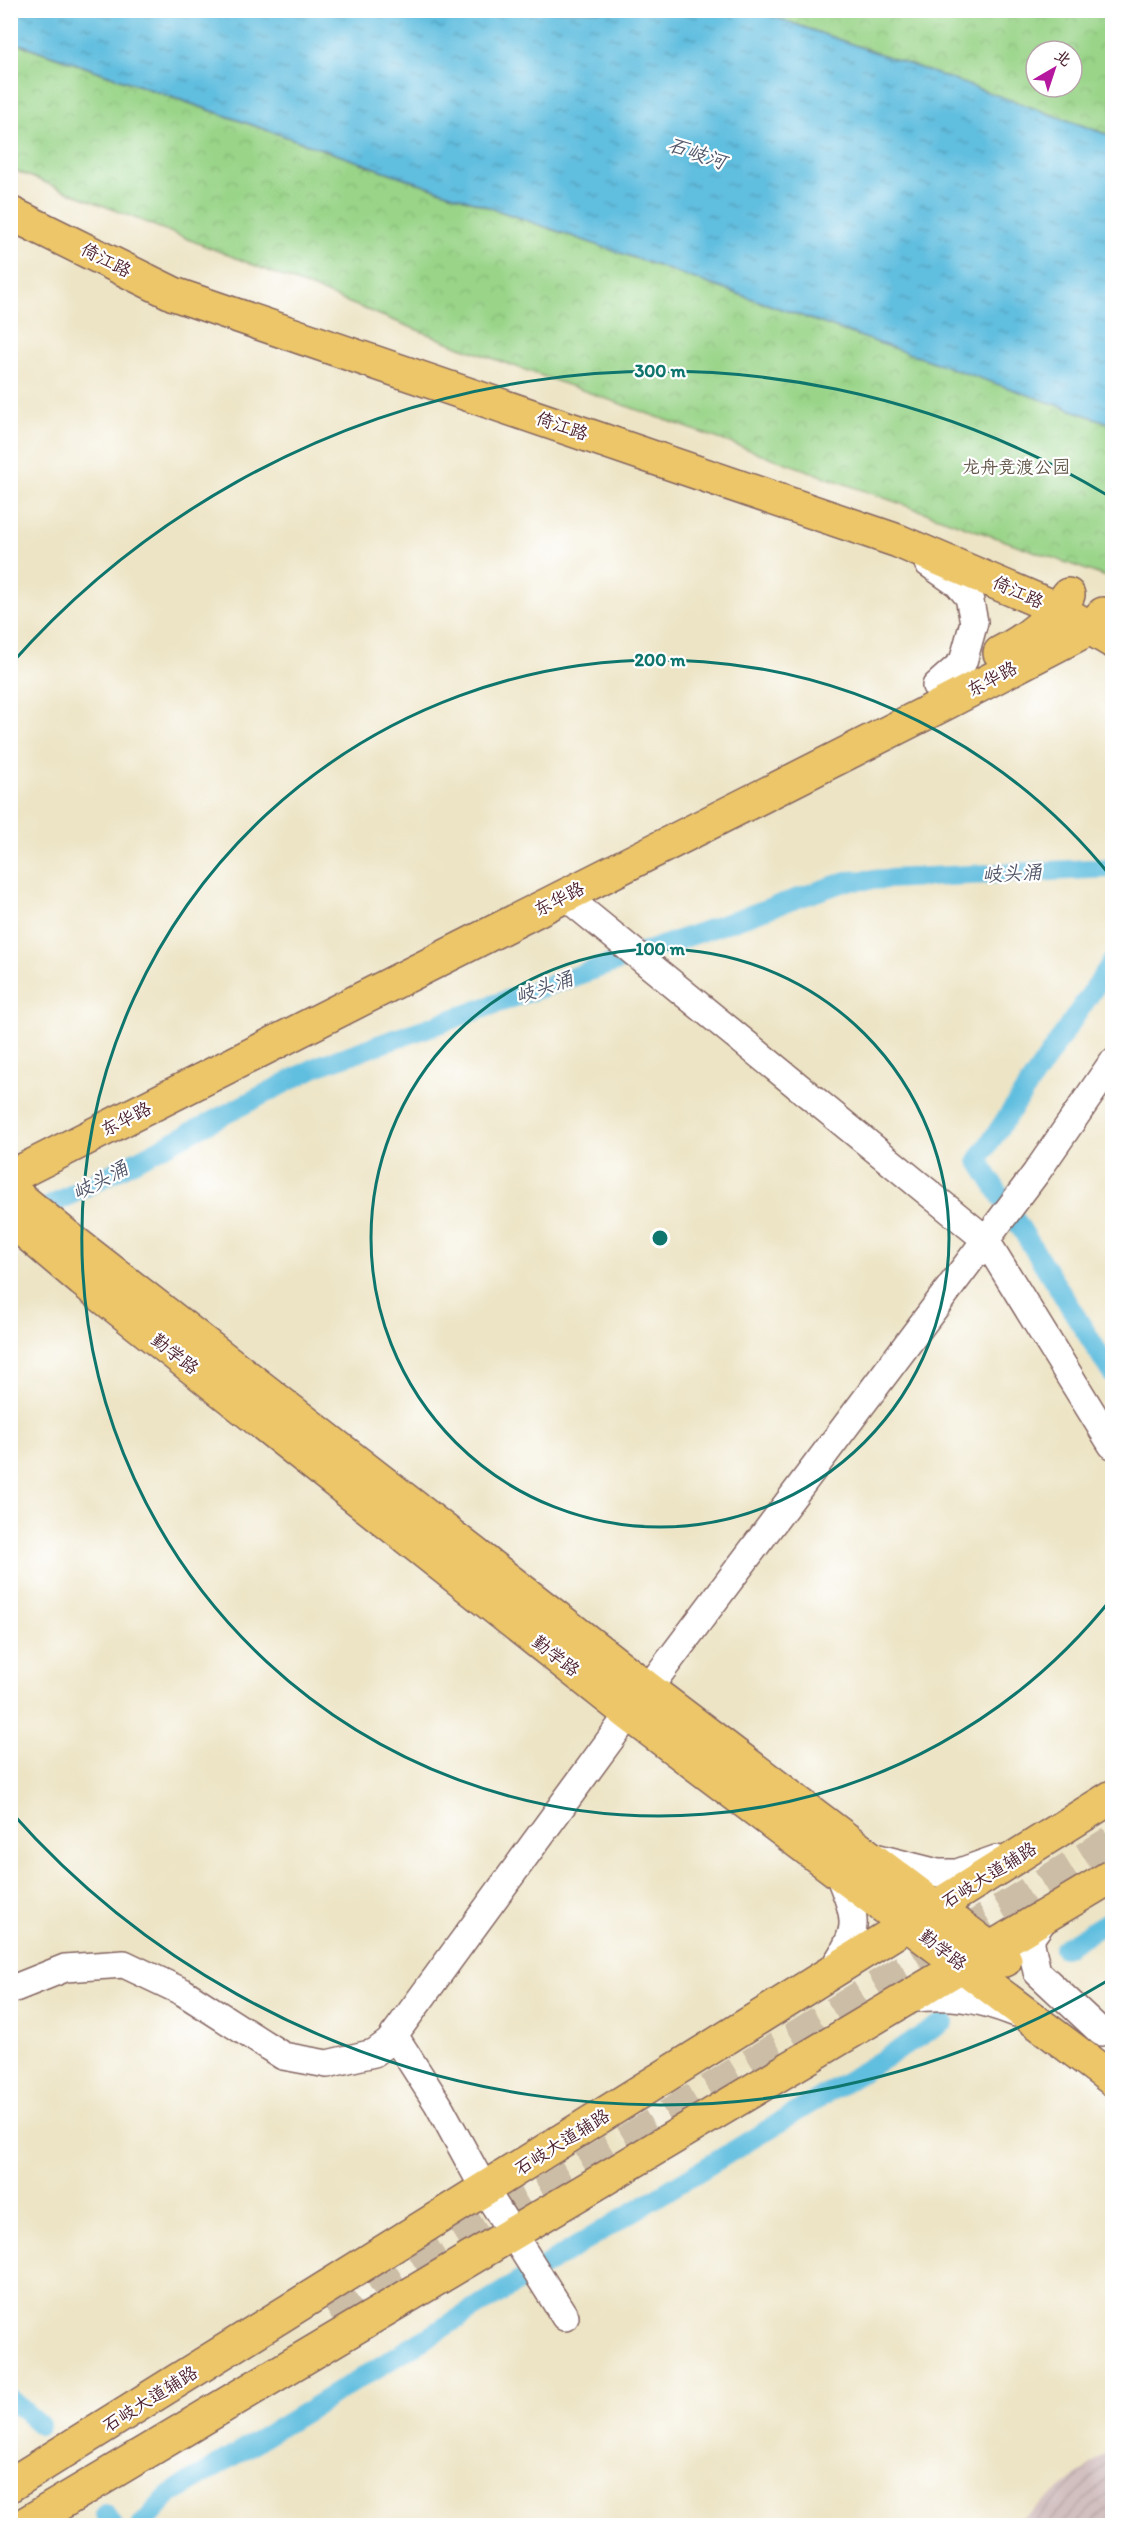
<svg xmlns="http://www.w3.org/2000/svg" width="1123" height="2536" viewBox="0 0 1123 2536" font-family="Itim,'LXGW WenKai TC',sans-serif">
  <style>
    .industrial { fill: url(#industrial-furrows) }
    .park { fill: url(#park-crowns); stroke: #727a5a; stroke-width: 1.5; fill-rule: evenodd }
    .water { fill: url(#water-ripples); stroke: #566e85; stroke-width: 1.5 }
    .lines { fill: none; stroke-linecap: round; stroke-linejoin: round }
    .canal { stroke: #61bedf; stroke-width: 20 }
    .major-tunnel { stroke: #ccbda6; stroke-width: 33; stroke-dasharray: 33 16; stroke-linecap: butt }
    .minor-casing { stroke: #836461; stroke-width: 30 }
    .major-casing { stroke: #836461; stroke-width: 36 }
    .minor { stroke: #fff; stroke-width: 27 }
    .major { stroke: #ecc669; stroke-width: 33 }
    .ring { fill: none; stroke: #0f766e; stroke-width: 3 }
    .labels { text-anchor: middle; stroke-width: 4.5; stroke-linejoin: round; paint-order: stroke }
    .street-label { font-size: 18px; fill: #4a1f2b; stroke: #fff }
    .park-label { font-size: 18px; fill: #625547; stroke: #fff }
    .water-label { font-size: 20px; font-style: italic; fill: #52576a; stroke: #fff }
    .centre { fill: #0f766e; stroke: #fff; stroke-width: 3 }
    .ring-label { font-size: 18px; text-anchor: middle; font-weight: bold; fill: #0f766e; stroke: #fff; stroke-width: 4.5; stroke-linejoin: round; paint-order: stroke }
  </style>
  <defs>
    <pattern id="industrial-furrows" width="10" height="10" patternUnits="userSpaceOnUse" patternTransform="scale(1.5)"><rect width="10" height="10" fill="#d2bfc0"/><path d="M-1 1l2-2M0 10L10 0M9 11l2-2" fill="none" stroke="#b6a4a5"/></pattern>
    <pattern id="park-crowns" width="20" height="18" patternUnits="userSpaceOnUse" patternTransform="scale(1.5)"><rect width="20" height="18" fill="#99d488"/><path d="M2 6a3 3 0 1 1 6 0M12 15a3 3 0 1 1 6 0" fill="none" stroke="#85b676"/></pattern>
    <pattern id="water-ripples" width="26" height="14" patternUnits="userSpaceOnUse" patternTransform="scale(1.5)"><rect width="26" height="14" fill="#61bedf"/><path d="M2 4q2-2 4 0t4 0M15 11q2-2 4 0t4 0" fill="none" stroke="#529ab5"/></pattern>
  </defs>
  <rect width="100%" height="100%" fill="#fff"/>
  <filter id="ink" filterUnits="userSpaceOnUse"><feTurbulence type="fractalNoise" baseFrequency=".0167" numOctaves="2"/><feDisplacementMap in="SourceGraphic" scale="12" xChannelSelector="R" yChannelSelector="G"/><feConvolveMatrix kernelMatrix="1 2 1 2 8 2 1 2 1" color-interpolation-filters="sRGB"/></filter>
  <filter id="wash" filterUnits="userSpaceOnUse"><feTurbulence type="fractalNoise" baseFrequency=".008" numOctaves="4" result="noise"/><feDisplacementMap in="SourceGraphic" scale="24" xChannelSelector="R" yChannelSelector="G"/><feGaussianBlur stdDeviation="1.35" result="paint"/><feColorMatrix in="noise" values="0 0 0 0 0 0 0 0 0 0 0 0 0 0 0 0 0 1.4 0 .05"/><feComposite in="paint" operator="in"/></filter>
  <g filter="url(#wash)">
    <rect width="100%" height="100%" fill="#ede4c5"/>
    <path class="industrial" d="M1112 2448V2525H1013Z"/>
    <path class="park" d="M758 11H1112V136ZM1036 51H1072V87H1036Z
      M10 41 1112 424V579L458 346 11 169Z"/>
    <path class="water" d="M11 10 758 11 1112 136V424L11 41Z"/>
    <g class="lines">
      <path class="canal" d="M1112 962 978 1160 1112 1374
        M32 1215 318 1066 847 881 1112 868
        M1064 1948 1112 1919
        M10 2399 40 2425
        M105 2514 113 2526
        M141 2526 169 2495 944 2022"/>
    </g>
  </g>
  <g filter="url(#ink)">
    <g class="lines">
      <path class="major-tunnel" d="M334 2322 1112 1842"/>
      <g class="minor-casing">
        <path id="minor" d="M928 563 958 584 969 597 974 622 963 662 936 686
          M565 896 985 1239 1112 1445
          M871 1856 938 1873H957L996 1859
          M1047 1915 1030 1939 1037 1972 1101 2032
          M831 1971C863 1927 856 1918 837 1870
          M10 1990 65 1968 124 1964 183 1992 283 2056 327 2064 374 2053 389 2042 629 1714 1036 1173 1112 1063
          M907 1999C951 1994 975 1997 1016 2013
          M394 2035 438 2104 485 2190 565 2317"/>
      </g>
      <g class="major-casing">
        <path id="major" d="M10 213 174 294 898 541 1058 609 1112 641
          M1000 653C1029 638 1049 622 1068 595
          M10 1177 942 705 1090 628 1103 614
          M10 1190 70 1239 647 1688 1005 1960
          M10 1219 82 1280 629 1714 1112 2079
          M10 2485 1112 1797
          M22 2526 1112 1876"/>
      </g>
      <use href="#minor" class="minor"/>
      <use href="#major" class="major"/>
    </g>
  </g>
  <g class="ring">
    <circle cx="660" cy="1238" r="289"/>
    <path d="M1112 1598A578 578 0 1 1 1112 878"/>
    <path d="M1107 1981A867 867 0 0 1 11 1812M11 664A867 867 0 0 1 1107 495"/>
  </g>
  <g class="labels">
    <g class="street-label">
      <text transform="translate(106 260) rotate(27)" y="6">倚江路</text>
      <text transform="translate(562 426) rotate(19)" y="6">倚江路</text>
      <text transform="translate(1018 592) rotate(24)" y="6">倚江路</text>
      <text transform="translate(992 679) rotate(-28)" y="6">东华路</text>
      <text transform="translate(559 899) rotate(-27)" y="6">东华路</text>
      <text transform="translate(126 1119) rotate(-27)" y="6">东华路</text>
      <text transform="translate(175 1354) rotate(38)" y="6">勤学路</text>
      <text transform="translate(556 1656) rotate(38)" y="6">勤学路</text>
      <text transform="translate(989 1875) rotate(-32)" y="6">石岐大道辅路</text>
      <text transform="translate(943 1950) rotate(38)" y="6">勤学路</text>
      <text transform="translate(562 2142) rotate(-32)" y="6">石岐大道辅路</text>
      <text transform="translate(150 2399) rotate(-32)" y="6">石岐大道辅路</text>
    </g>
    <g class="park-label">
      <text x="1016" y="473">龙舟竞渡公园</text>
    </g>
    <g class="water-label">
      <text transform="translate(697 153) rotate(19)" y="7">石岐河</text>
      <text transform="translate(1012 873) rotate(-3)" y="7">岐头涌</text>
      <text transform="translate(544 987) rotate(-19)" y="7">岐头涌</text>
      <text transform="translate(100 1180) rotate(-28)" y="7">岐头涌</text>
    </g>
  </g>
  <circle cx="660" cy="1238" r="9" class="centre"/>
  <g class="ring-label">
    <text x="660" y="377">300 m</text>
    <text x="660" y="666">200 m</text>
    <text x="660" y="955">100 m</text>
  </g>
  <rect width="1123" height="2536" fill="none" stroke="#fff" stroke-width="36"/>
  <g transform="translate(1054 69) rotate(39)"><circle r="28" fill="#ffffff" stroke="#b7a5aa" stroke-width="1.5"/>
  <path d="M0-4.5L10 22L0 15L-10 22Z" fill="#b5179e"/>
  <text y="-9" font-size="16" font-weight="bold" text-anchor="middle" fill="#4a1f2b">北</text>
  </g>
</svg>
